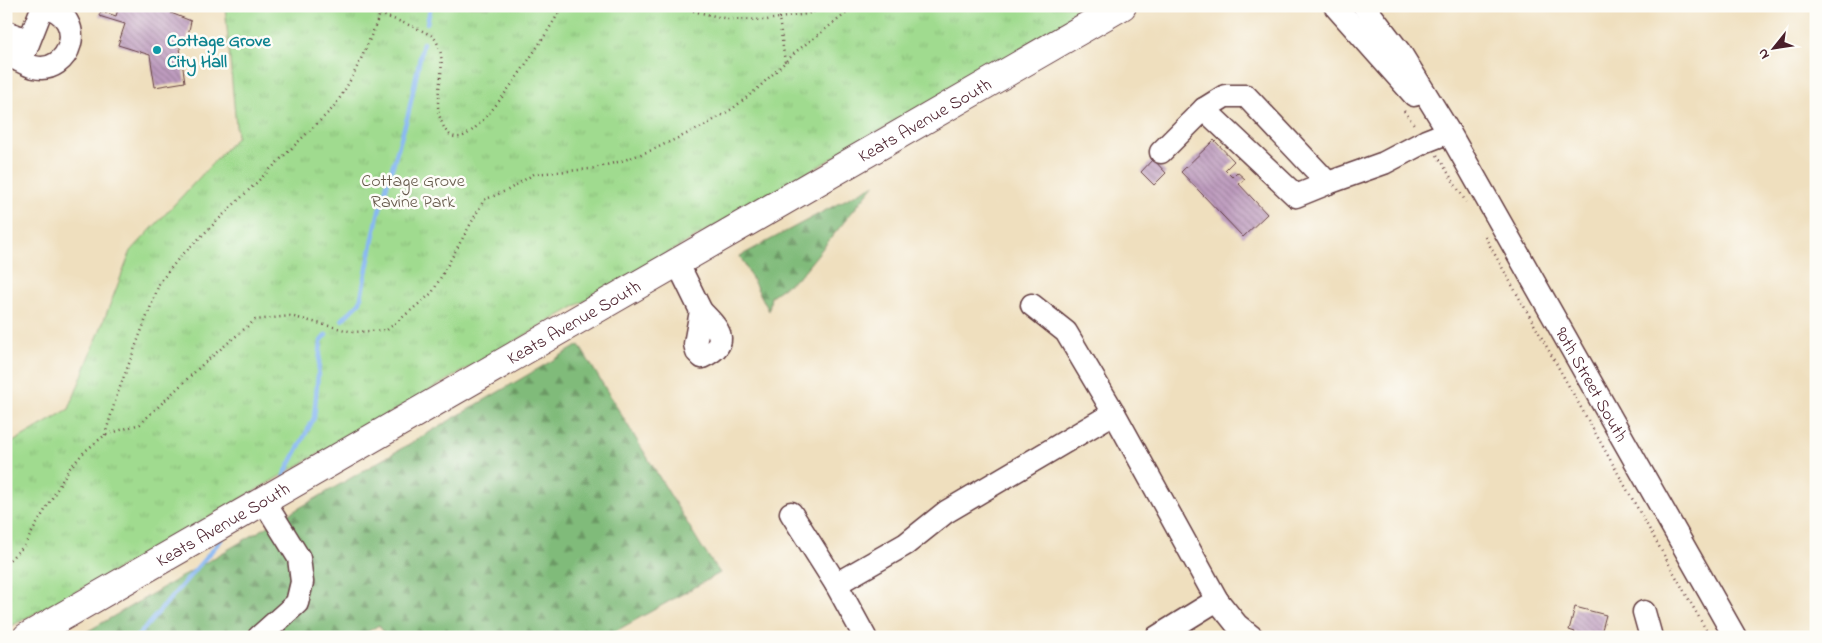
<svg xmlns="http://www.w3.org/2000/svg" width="1822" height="643" viewBox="0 0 1822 643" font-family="'Indie Flower',sans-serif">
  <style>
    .forest { fill: url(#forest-firs); stroke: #656d52 }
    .park { fill: url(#park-tufts); stroke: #757d5d }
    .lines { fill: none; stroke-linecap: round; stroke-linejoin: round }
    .stream { stroke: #87b7f3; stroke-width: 4.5 }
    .building { fill: url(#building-back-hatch) }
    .minor-casing { stroke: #633c41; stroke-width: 25 }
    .major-casing { stroke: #633c41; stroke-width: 30 }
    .path { stroke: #633c41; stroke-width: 2.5; stroke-dasharray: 1 4; stroke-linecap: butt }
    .minor { stroke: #fff; stroke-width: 22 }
    .major { stroke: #fff; stroke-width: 28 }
    .culture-dot { fill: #0f9aa8; stroke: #fdfcf7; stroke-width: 2 }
    .labels { text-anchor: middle; stroke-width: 5; stroke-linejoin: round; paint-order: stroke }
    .culture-label { font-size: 18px; font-weight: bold; fill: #0d838f; stroke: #fdfcf7; text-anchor: start }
    .street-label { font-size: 18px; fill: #4a1f2b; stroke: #fdfcf7 }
    .park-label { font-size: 18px; fill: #645749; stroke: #fdfcf7 }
  </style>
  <defs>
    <pattern id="forest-firs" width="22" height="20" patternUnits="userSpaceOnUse" patternTransform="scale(1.25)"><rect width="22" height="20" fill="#80bb7a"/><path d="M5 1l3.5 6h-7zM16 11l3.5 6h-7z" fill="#6b9764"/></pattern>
    <pattern id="park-tufts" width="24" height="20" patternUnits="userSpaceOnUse" patternTransform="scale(1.25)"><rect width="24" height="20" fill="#a0db8f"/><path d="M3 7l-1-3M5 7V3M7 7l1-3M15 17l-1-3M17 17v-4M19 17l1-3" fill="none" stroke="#8bbc7c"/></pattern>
    <pattern id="building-back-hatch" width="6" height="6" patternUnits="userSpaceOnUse" patternTransform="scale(1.25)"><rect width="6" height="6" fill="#bd9bbe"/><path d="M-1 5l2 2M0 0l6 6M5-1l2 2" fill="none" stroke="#9c7e9b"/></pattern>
  </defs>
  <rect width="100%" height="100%" fill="#fdfcf7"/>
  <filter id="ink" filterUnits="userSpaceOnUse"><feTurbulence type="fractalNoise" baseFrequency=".02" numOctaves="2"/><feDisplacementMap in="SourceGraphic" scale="10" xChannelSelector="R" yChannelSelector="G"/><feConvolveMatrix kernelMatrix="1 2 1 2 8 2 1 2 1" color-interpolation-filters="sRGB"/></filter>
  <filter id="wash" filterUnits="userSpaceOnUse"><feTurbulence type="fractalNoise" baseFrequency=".0096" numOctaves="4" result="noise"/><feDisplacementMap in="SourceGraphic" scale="20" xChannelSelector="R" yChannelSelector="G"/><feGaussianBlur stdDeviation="1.12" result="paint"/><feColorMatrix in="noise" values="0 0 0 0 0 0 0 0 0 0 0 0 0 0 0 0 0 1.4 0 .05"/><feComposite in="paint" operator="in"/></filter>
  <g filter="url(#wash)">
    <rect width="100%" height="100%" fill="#efdfbe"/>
    <path class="forest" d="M875 184 800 276 771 296 769 311 740 256Z
      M579 345 703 549 720 573 605 637H386L379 625 359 637H78Z"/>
    <path class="park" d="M225 6H707C738 12 767 12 798 6H1097L131 562 6 629V446L69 409 131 251 237 137Z"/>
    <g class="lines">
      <path class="stream" d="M427 23 431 6
        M342 320 360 302 378 215 408 115 423 43
        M284 475 314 418 321 341 326 335
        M137 637 221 540"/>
    </g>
    <g id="blocks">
      <path class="building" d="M119 6H174L171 13 191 21 187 40 179 41 185 82 155 87 150 55 118 45 125 24 99 16 101 11 116 16Z
        M1214 140 1234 161 1225 170 1232 177 1237 172 1245 179 1239 184 1267 214 1243 237 1181 172Z
        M1153 159 1166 173 1154 185 1141 172Z
        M1575 607 1606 615 1600 637H1573L1575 632 1569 630Z"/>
    </g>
  </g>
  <g filter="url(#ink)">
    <use href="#blocks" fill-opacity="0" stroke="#633c41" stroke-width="1"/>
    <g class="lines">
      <g class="minor-casing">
        <g id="minor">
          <path d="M1335 6 1414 95"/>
          <path id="s1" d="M1364 6 1401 54 1449 132 1735 637"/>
          <path d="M6 32 22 38 26 49 13 58 6 55"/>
          <path d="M26 49 43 6"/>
          <path d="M12 57C19 60 27 65 34 67 69 76 91 18 44 6"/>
          <path d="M1204 109 1296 196 1328 183"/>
          <path d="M1161 152 1204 109 1225 96H1246L1328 183 1384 163 1426 141 1449 132"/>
          <path d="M677 262 701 311"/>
          <path d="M1032 305 1066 332 1114 413 1217 600 1237 625 1252 637"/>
          <path d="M701 311C718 328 733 343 702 357L697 352 695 344Z"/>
          <path d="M791 513 836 584 865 637"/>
          <path d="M836 584 906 544 946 512 1114 413"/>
          <path d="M1644 612 1651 637"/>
          <path d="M259 637 297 603 302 582 299 558 263 500"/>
          <path d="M1157 637 1217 600"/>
        </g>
      </g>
      <g class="major-casing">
        <g id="major">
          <path id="s2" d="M27 637 1122 6"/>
        </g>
      </g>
      <path class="path" d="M679 6 697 12 728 19 767 20 779 18 785 62
        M380 14C390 18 431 32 435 39 450 62 434 90 439 114 442 125 447 139 460 137 485 133 548 31 563 6
        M779 18 807 14 830 6
        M1404 111 1416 127
        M1437 155 1466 202
        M1485 237 1710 637
        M105 435 117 395 160 282 179 258 333 108C355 77 369 42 383 6
        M6 563 24 546 69 469 84 452 105 435 140 424 203 364 255 320 290 316 353 332 387 330 432 293 484 200 508 190 534 174 590 169 622 161 652 150 704 126 732 109 756 90 798 50 856 6"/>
      <use href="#minor" class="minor"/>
      <use href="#major" class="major"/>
    </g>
  </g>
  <circle class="culture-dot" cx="157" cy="50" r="5"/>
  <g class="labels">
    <g class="culture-label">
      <text x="167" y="46">Cottage Grove<tspan x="167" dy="21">City Hall</tspan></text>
    </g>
    <g class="street-label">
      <text dy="6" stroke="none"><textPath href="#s2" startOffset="1036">Keats Avenue South</textPath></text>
      <text dy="6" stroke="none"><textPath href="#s2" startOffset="631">Keats Avenue South</textPath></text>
      <text dy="6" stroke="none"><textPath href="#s1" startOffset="442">90th Street South</textPath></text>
      <text dy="6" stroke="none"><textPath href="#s2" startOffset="226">Keats Avenue South</textPath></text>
    </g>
    <g class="park-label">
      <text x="413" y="186">Cottage Grove<tspan x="413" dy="21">Ravine Park</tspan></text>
    </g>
  </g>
  <rect width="1822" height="643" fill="none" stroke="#fdfcf7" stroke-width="25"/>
  <g transform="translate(1774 48) rotate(240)" stroke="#fdfcf7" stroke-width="4" paint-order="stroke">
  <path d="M0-4L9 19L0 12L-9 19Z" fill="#4a1f2b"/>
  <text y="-8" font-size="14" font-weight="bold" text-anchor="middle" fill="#4a1f2b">N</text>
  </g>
</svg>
